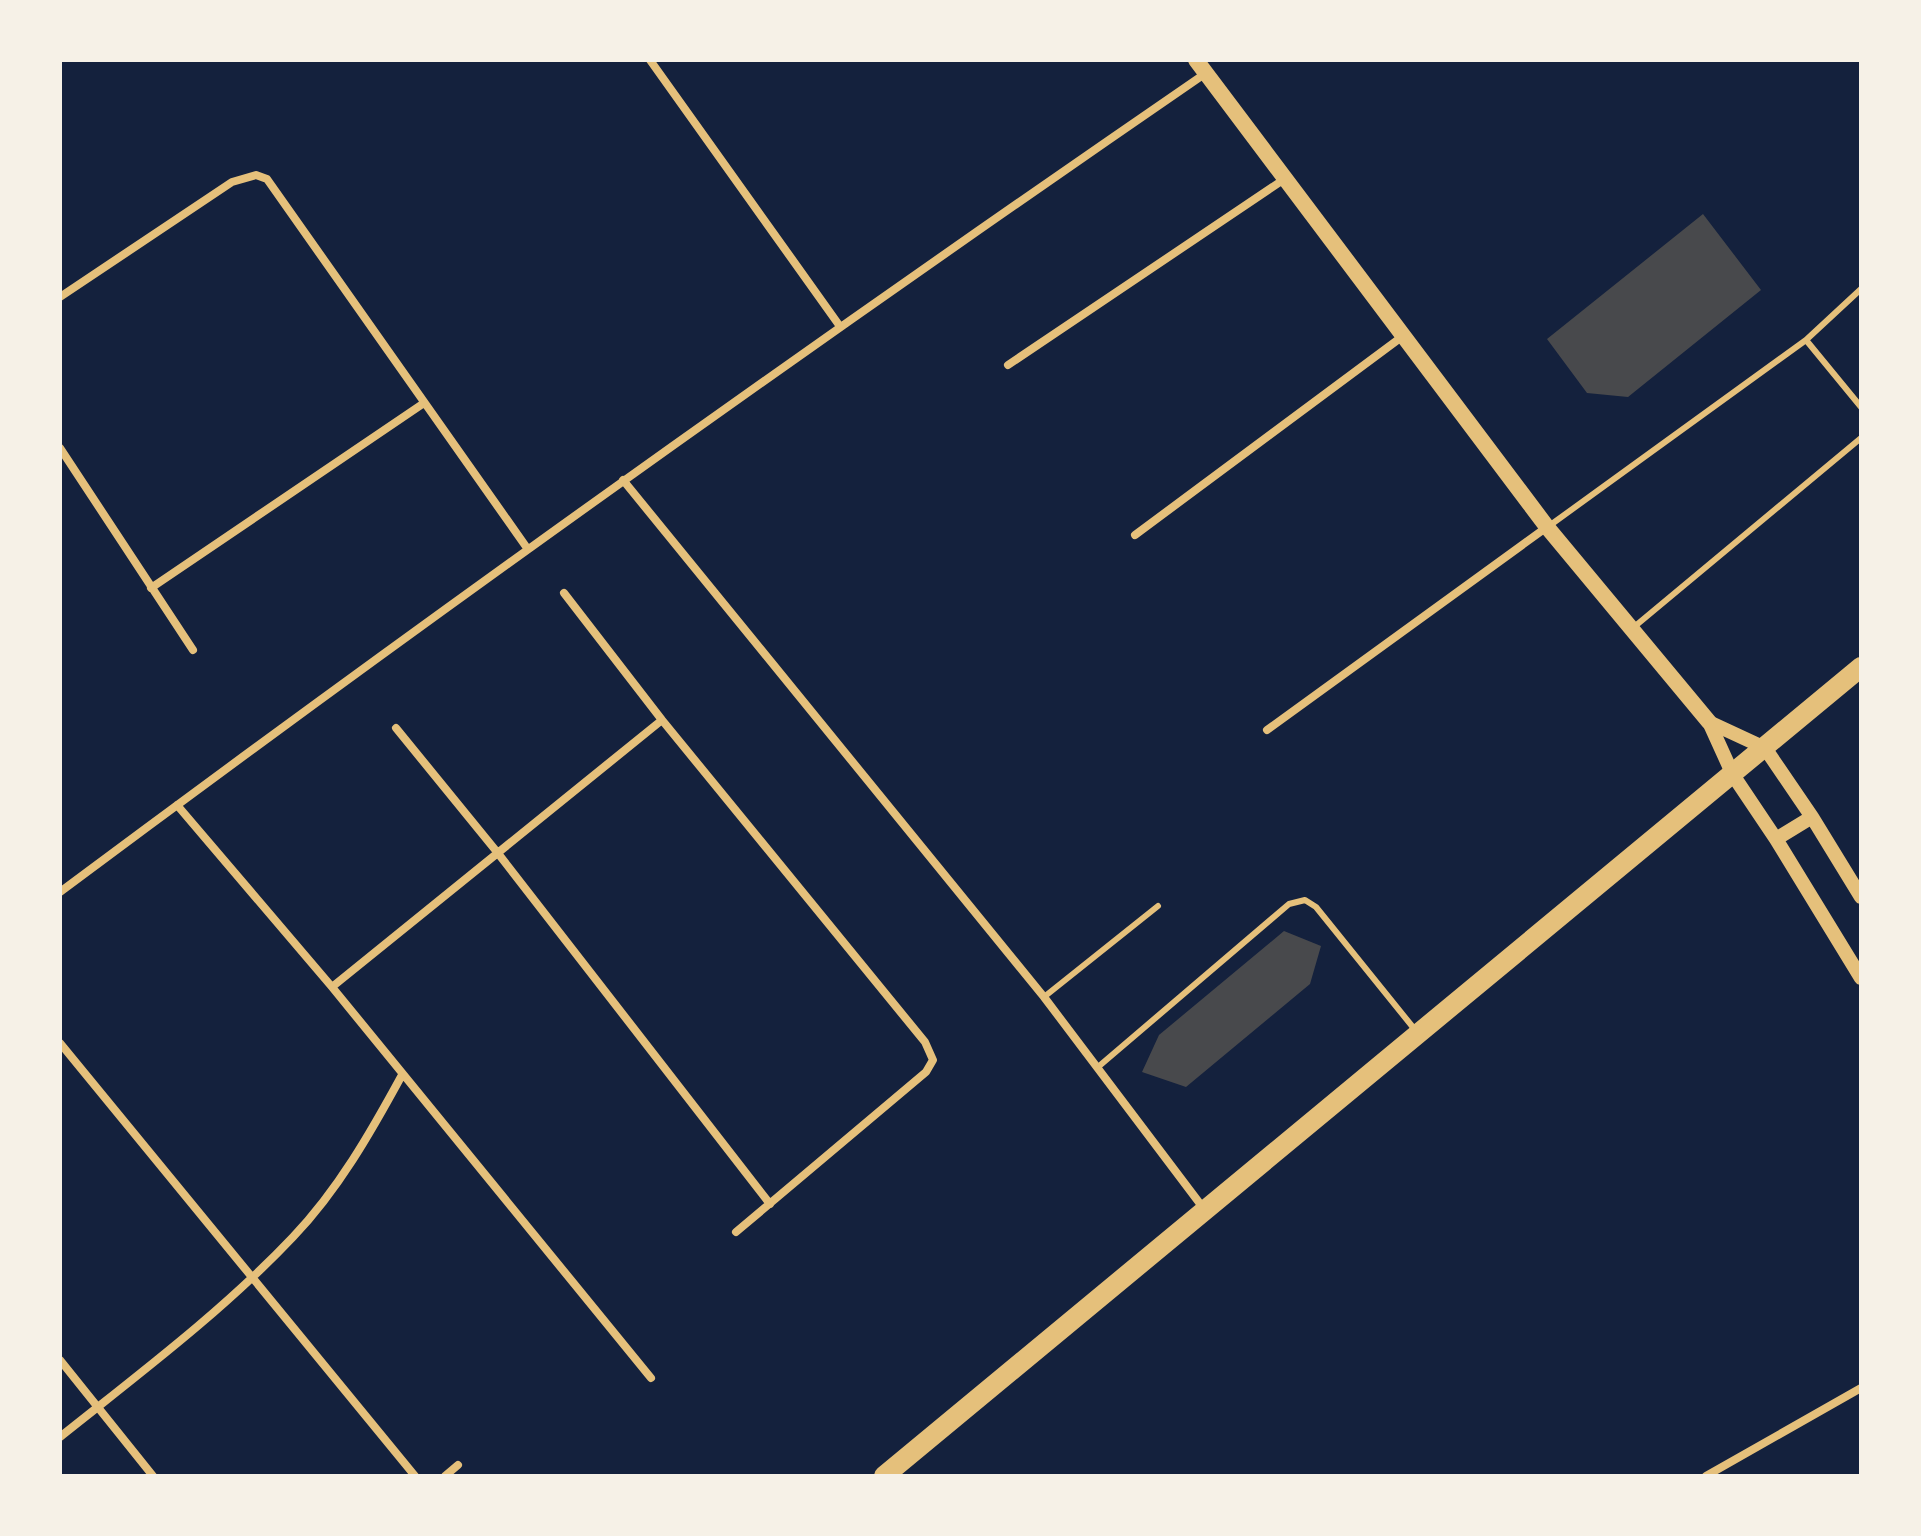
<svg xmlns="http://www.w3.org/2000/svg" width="1921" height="1536" viewBox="0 0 1921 1536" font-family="'Public Sans',sans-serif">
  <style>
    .building { fill: #48494c }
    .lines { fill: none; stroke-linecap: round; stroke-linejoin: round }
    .service { stroke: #e5c07b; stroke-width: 6 }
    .minor { stroke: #e5c07b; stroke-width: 8 }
    .tertiary { stroke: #e5c07b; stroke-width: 14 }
    .secondary { stroke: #e5c07b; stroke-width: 16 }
    .primary { stroke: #e5c07b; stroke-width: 20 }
  </style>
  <rect width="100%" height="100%" fill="#14213d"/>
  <path class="building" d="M1703 214 1761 290 1628 397 1587 393 1547 339Z
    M1284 931 1321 946 1310 984 1186 1087 1142 1072 1159 1035Z"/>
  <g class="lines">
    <path class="service" d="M1806 340 1861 407
      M1549 526 1806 340 1861 289
      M1634 627 1861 438
      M1044 997 1158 906
      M1098 1067 1289 904 1305 900 1316 907 1416 1031"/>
    <path class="minor" d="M650 60 839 325
      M60 297 232 182 256 175 267 179 527 548
      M1008 365 1286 178
      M60 448 193 650
      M623 480 1044 997 1204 1209
      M1135 535 1403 336
      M151 588 424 403
      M564 593 662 720 925 1042 933 1060 926 1072 736 1232
      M396 728 497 852 770 1204
      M1267 730 1547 527
      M177 805 332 987 651 1378
      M60 892C437 611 819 339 1206 73
      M332 987 662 720
      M60 1043 415 1476
      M60 1360 153 1476
      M60 1437C139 1374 223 1311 293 1237 338 1190 371 1132 402 1075
      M445 1476 458 1465
      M1706 1476 1861 1388"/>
    <path class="tertiary" d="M1709 722 1733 775 1776 839 1861 978
      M1709 722 1765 748 1812 817 1861 897
      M1776 839 1812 817"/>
    <path class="secondary" d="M1196 60 1547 527 1709 722"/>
    <path class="primary" d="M884 1476 1861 667"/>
  </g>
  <rect width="1921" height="1536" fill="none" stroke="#f6f1e7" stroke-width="124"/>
</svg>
